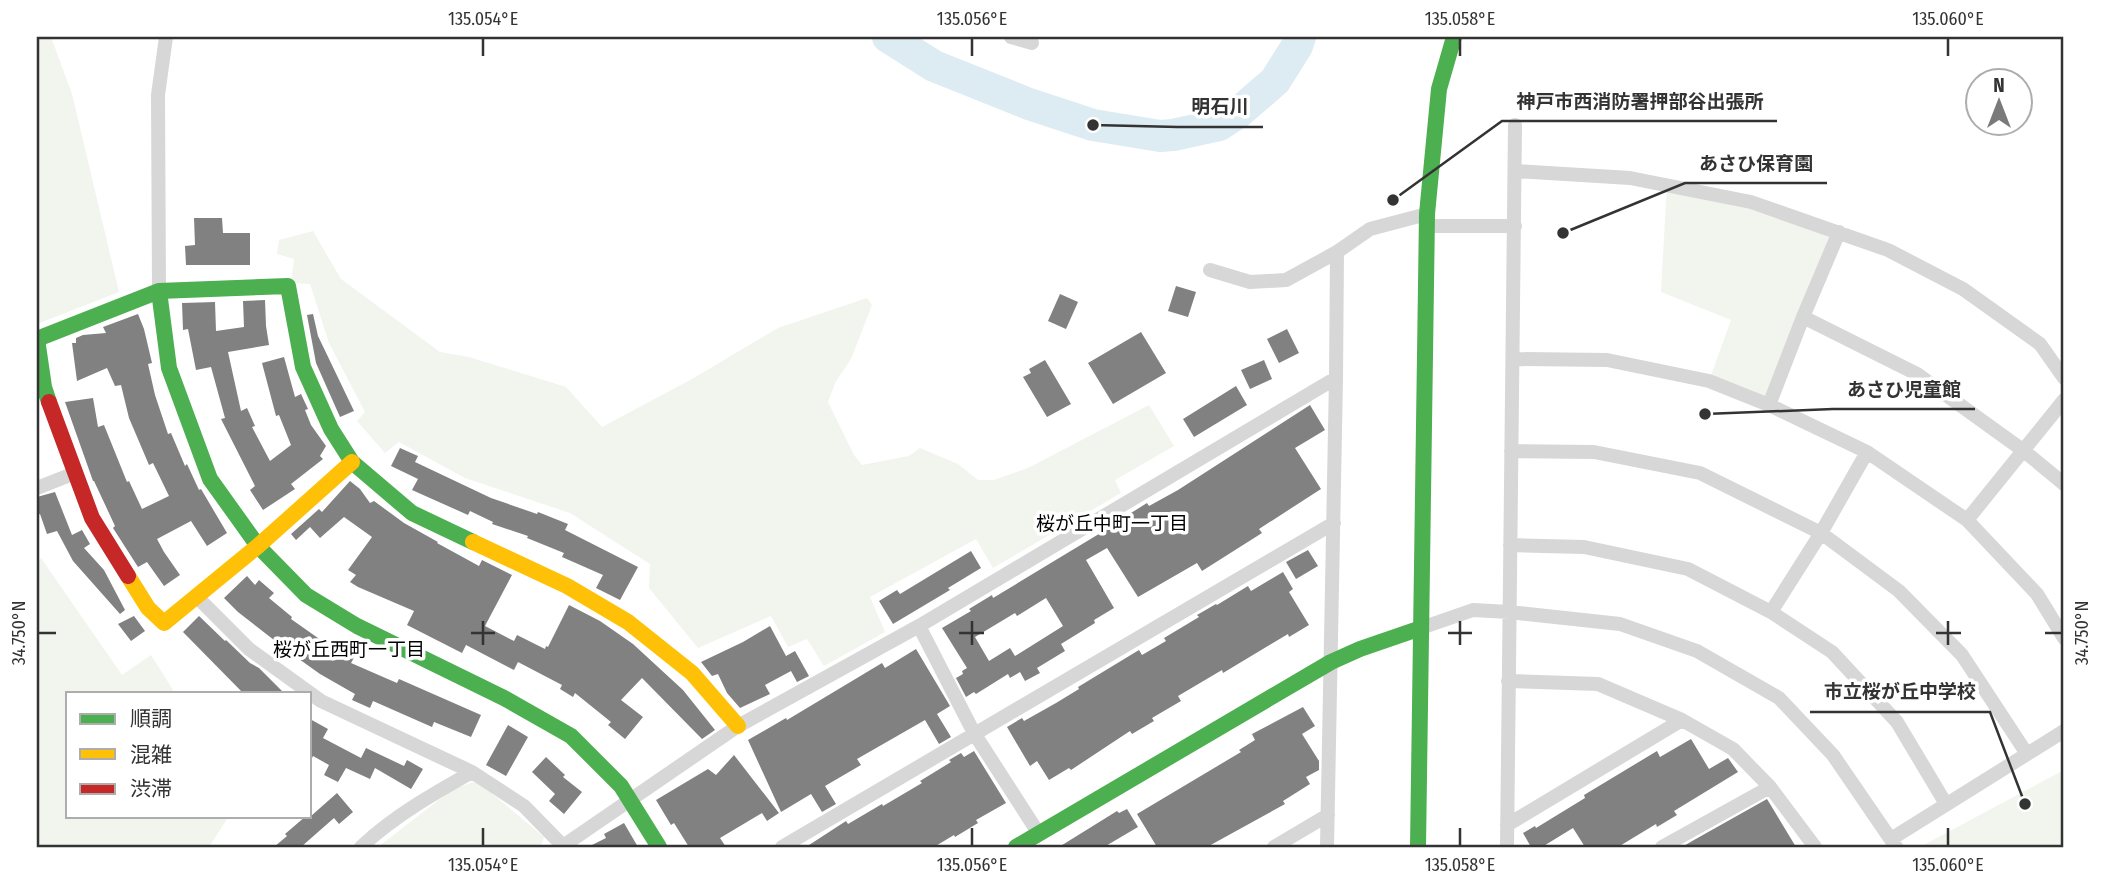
<svg xmlns="http://www.w3.org/2000/svg" width="2101" height="884" viewBox="0 0 2101 884" font-family="'Fira Sans Condensed','Noto Sans JP',sans-serif">
  <style>
    .green { fill: #f1f5ed }
    .lines { fill: none; stroke-linecap: round; stroke-linejoin: round }
    .river { stroke: #ddebf3; stroke-width: 32 }
    .building { fill: #818181; fill-rule: evenodd }
    .street { stroke: #d7d7d7; stroke-width: 14 }
    .fast { stroke: #4caf50; stroke-width: 16 }
    .slow { stroke: #ffc107; stroke-width: 16 }
    .jam { stroke: #c62828; stroke-width: 16 }
    .ticks { fill: none; stroke: #333; stroke-width: 2.5 }
    .labels { text-anchor: middle; stroke-width: 7; stroke-linejoin: round; paint-order: stroke }
    .neighbourhood-label { font-size: 19px; fill: #000; stroke: #fff }
    .leader { fill: none; stroke: #333; stroke-width: 2.5 }
    .callout-dot { fill: #333; stroke: #fff; stroke-width: 2.5 }
    .callout-label { font-size: 19px; text-anchor: middle; font-weight: bold; fill: #333; stroke: #fff; stroke-width: 7; stroke-linejoin: round; paint-order: stroke }
    .neatline { fill: none; stroke: #333; stroke-width: 2.5 }
    .ticks-label { font-size: 18px; text-anchor: middle; fill: #333 }
  </style>
  <rect width="100%" height="100%" fill="#fff"/>
  <path class="green" d="M37 37H51L72 94 119 292 37 324Z
    M1667 185 1839 232 1769 405 1709 381 1731 320 1661 292Z
    M313 231 341 279 440 352 469 357 566 387 602 427 692 379 778 328 867 298 872 305 851 359 835 383 828 402 854 455 862 465 909 456 920 448 958 464 978 480H994L1028 468 1149 405 1174 446 1115 480 1121 493 993 568 976 539 870 597 885 632 824 666 807 639 788 647 771 616 698 648 649 588 650 564 570 513 465 478 399 442 385 453 357 421 365 412 329 343 310 284 291 283 294 259 277 254 279 240Z
    M41 558 122 675 151 655 175 693H68V816H229L209 847H37V561Z
    M2064 770V847H1920Z
    M477 781 544 837 541 847H378L453 789Z"/>
  <g class="lines">
    <path class="river" d="M888 37 934 66 1029 104 1093 125 1160 136 1173 135 1219 125 1239 112 1275 81 1297 46 1300 37"/>
  </g>
  <path class="building" d="M194 218H222L223 233H250V265H186L185 246 195 245Z
    M1176 286 1196 292 1188 317 1168 311Z
    M1060 294 1078 302 1066 329 1048 321Z
    M265 300 266 326 269 345 228 352 241 411 247 408 255 426 252 427 270 461 291 445 279 415 276 416 262 363 284 357 295 397 301 394 308 409 305 410 311 425 326 446 320 456 323 459 291 484 295 489 263 510 250 490 255 486 221 419 225 418 211 367 196 370 188 329 183 330 182 303 215 302 216 331 244 327 243 301Z
    M138 314 144 329 152 363 148 364 155 395 168 434 171 433 185 466 187 464 199 490 201 489 227 533 207 546 191 521 157 539 164 552 180 575 164 586 147 562 138 567 113 528 115 526 94 481H93L65 402 93 398 98 427 104 425 127 482 129 481 142 509 169 496 153 463 149 465 129 418 121 385 115 386 107 368 77 381 72 343H76V338L83 335 106 333 103 327Z
    M313 314 318 336 354 411 340 417 316 363 307 315Z
    M1287 329 1299 353 1279 363 1267 339Z
    M1141 332 1166 373 1113 404 1088 363Z
    M1045 360 1071 404 1047 417 1023 377 1031 373 1029 369Z
    M1264 360 1272 379 1250 389 1241 370Z
    M1236 386 1247 405 1194 437 1183 419Z
    M1310 405 1325 430 1295 448 1321 489 1259 529 1262 533 1202 571 1197 563 1138 597 1107 548 1086 560 1114 608 1094 620 1095 623 1061 644 1065 651 1037 668 1040 673 1025 681 1020 672 1010 678 1008 674 976 694 974 692 966 697 956 678 963 674 962 671 967 668 942 628 971 611 969 609 992 595 993 598 1132 514 1131 513 1147 503 1149 506 1178 490ZM1046 598 1063 626 1015 656 1010 648 989 661 975 637 1015 613 1017 616Z
    M400 448 418 456 415 462 491 498 537 514 538 512 568 524 565 530 638 567 620 600 596 588 603 575 562 557 564 553 527 538 528 536 492 524 493 522 470 511 468 515 412 490 418 479 391 466Z
    M350 481 360 489 370 503 374 501 404 523 438 542 437 543 479 566 482 560 512 575 485 626 514 641 517 635 545 649 546 646 548 647 569 605 600 621 633 644 683 690 715 730 702 739 642 678 621 700 643 717 625 739 608 725 611 722 575 693 573 697 560 689 562 685 518 662 514 670 466 645 462 653 407 625 414 611 358 587 350 582 356 575 348 570 372 537 344 517 320 538 310 527 296 540 291 534 319 509 322 512Z
    M55 492 72 535 82 530 90 544 84 548 104 570 125 610 120 614 73 561 57 531 47 534 40 514 37 515V497Z
    M1308 550 1318 566 1296 579 1286 562Z
    M971 551 981 568 948 588 950 590 893 624 879 601 897 590 900 594Z
    M1283 572 1293 589 1289 592 1309 625 1289 637 1288 634 1223 673 1222 670 1178 696 1181 701 1152 718 1154 721 1132 734 1130 731 1071 770 1069 768 1049 780 1037 761 1030 766 1007 727 1022 718 1024 721 1056 703 1079 689 1078 687 1139 650 1142 655 1166 641 1164 638 1199 617 1197 615 1216 604 1217 605 1248 586 1251 591Z
    M247 576 255 585 259 580 274 593 269 598 292 617 291 619 335 650 337 646 355 656 351 663 397 683 399 679 481 715 471 737 434 722 432 727 373 701 370 708 352 700 355 694 320 674 292 654 238 612 224 598Z
    M134 616 145 631 131 641 118 624Z
    M199 616 225 641 226 640 250 663 259 668 284 693H243L183 632Z
    M770 626 786 656 795 651 809 676 797 682 791 671 765 685 770 694 740 708 727 693 718 674 712 676 701 662 743 642Z
    M916 649 950 706 937 714 951 737 939 744 925 720 857 759 861 765 825 786 836 804 822 812 811 794 781 812 748 740 786 718 787 720 882 663 885 668Z
    M1303 707 1315 726 1302 734 1319 761V770L1306 777 1310 784 1283 801 1285 804 1207 847H1157L1137 814 1241 752 1239 750 1255 740 1252 734Z
    M310 719 328 729 323 738 361 758 366 748 404 766 407 760 423 769 411 789 375 768 370 779 346 768 338 782 324 775 329 765 313 756 310 762Z
    M508 725 528 737 506 776 486 765Z
    M1691 739 1709 769 1728 758 1738 772 1674 811 1677 815 1657 827 1656 824 1618 847H1585L1573 828 1542 847H1531L1523 833 1535 826 1536 828 1585 798 1584 795 1657 751 1660 757Z
    M974 751 1006 803 976 820 978 823 955 837 954 835 934 847H806L846 821 848 824 882 804 883 806 922 783 920 781 951 762 949 760 961 753 964 757Z
    M734 755 779 813 767 821 762 813 720 838 726 847H689L674 823 671 825 656 800 708 769 716 775Z
    M546 757 565 775 563 777 582 792 564 814 549 801 555 794 532 772Z
    M337 793 353 812 339 824 334 818 301 847H274L287 836 285 834 306 816H311Z
    M1767 799 1796 847H1682L1694 840Z
    M1127 809 1138 827 1104 847H1059L1117 811 1119 813Z
    M624 823 638 847H588L606 838 604 834Z"/>
  <g class="lines">
    <path class="street" d="M1011 37 1032 43
      M1516 171 1630 178 1751 202 1888 250 1963 289 2040 344 2064 378
      M1427 226H1515
      M1210 270 1250 282 1286 280 1337 252 1370 229 1427 214
      M159 291 158 95 166 37
      M1803 317 1917 374 2024 451 2064 484
      M1513 359 1607 360 1709 381 1769 405 1867 452 1967 520 2037 594 2064 638
      M1769 405 1803 317 1839 232
      M1511 451 1594 452 1700 473 1821 533 1899 591 1962 655 2027 754
      M37 488 75 473
      M1967 520 2064 400
      M1510 545 1584 547 1688 569 1771 612 1832 652 1897 722 1946 804
      M196 596 249 649 321 701 472 772 524 806 563 846 738 726 919 626 1336 378 1337 252
      M1771 612 1821 533 1867 452
      M919 626 974 733 1039 834
      M1421 628 1473 610 1509 612 1620 624 1697 651 1779 698 1833 755 1896 847
      M1508 681 1598 684 1682 720 1733 749 1770 787 1815 847
      M1507 825 1682 720
      M1891 839 2064 731
      M361 847C394 816 433 794 472 772
      M782 847 1334 523
      M1274 847 1328 815
      M1327 847 1336 378
      M1507 847 1515 125
      M1662 847 1770 787"/>
    <path class="fast" d="M159 291 169 368 210 479 258 546 306 595 357 626 504 698 571 736 621 786 659 847
      M49 402 44 387 37 339 159 291 288 286 303 367 331 429 352 462 412 513 473 542
      M1016 847 1331 662 1360 649 1421 628
      M1418 847 1427 214 1439 89 1454 37"/>
    <path class="slow" d="M473 542 567 586 628 622 692 673 738 726
      M128 576 148 608 164 623 258 546 352 462"/>
    <path class="jam" d="M49 402 92 518 128 576"/>
  </g>
  <path class="ticks" d="M483 38V56M972 38V56M1460 38V56M1948 38V56M483 621V645M972 621V645M1460 621V645M1948 621V645M38 633H56M471 633H495M959 633H984M1448 633H1472M1936 633H1961M2045 633H2062M483 828V846M972 828V846M1460 828V846M1948 828V846"/>
  <g class="labels">
    <g class="neighbourhood-label">
      <text x="1112" y="530">桜が丘中町一丁目</text>
      <text x="349" y="656">桜が丘西町一丁目</text>
    </g>
  </g>
  <path class="leader" d="M1393 200L1502 121H1777M1093 125L1178 127H1263M1563 233L1685 183H1827M1705 414L1833 409H1975M2025 804L1990 712H1810"/>
  <g class="callout-dot">
    <circle cx="1393" cy="200" r="7"/>
    <circle cx="1093" cy="125" r="7"/>
    <circle cx="1563" cy="233" r="7"/>
    <circle cx="1705" cy="414" r="7"/>
    <circle cx="2025" cy="804" r="7"/>
  </g>
  <g class="callout-label">
    <text x="1640" y="108">神戸市西消防署押部谷出張所</text>
    <text x="1220" y="113">明石川</text>
    <text x="1756" y="170">あさひ保育園</text>
    <text x="1904" y="396">あさひ児童館</text>
    <text x="1900" y="698">市立桜が丘中学校</text>
  </g>
  <rect width="2101" height="884" fill="none" stroke="#ffffff" stroke-width="77"/>
  <rect x="66" y="692" width="245" height="126" fill="#ffffff" stroke="#adadad" stroke-width="2"/>
  <rect x="80" y="714" width="35" height="10" fill="#4caf50" stroke="#adadad" stroke-width="2"/>
  <text x="130" y="726" font-size="21" fill="#333333">順調</text>
  <rect x="80" y="749" width="35" height="10" fill="#ffc107" stroke="#adadad" stroke-width="2"/>
  <text x="130" y="762" font-size="21" fill="#333333">混雑</text>
  <rect x="80" y="784" width="35" height="10" fill="#c62828" stroke="#adadad" stroke-width="2"/>
  <text x="130" y="796" font-size="21" fill="#333333">渋滞</text>
  <g transform="translate(1999 102)"><circle r="33" fill="#ffffff" stroke="#adadad" stroke-width="2"/>
  <path d="M0-5L12 26L0 18L-12 26Z" fill="#7a7a7a"/>
  <text y="-10" font-size="19" font-weight="bold" text-anchor="middle" fill="#333333">N</text>
  </g>
  <rect x="38" y="38" width="2024" height="808" class="neatline"/>
  <g class="ticks-label">
    <text x="483" y="25">135.054°E</text>
    <text x="972" y="25">135.056°E</text>
    <text x="1460" y="25">135.058°E</text>
    <text x="1948" y="25">135.060°E</text>
    <text transform="translate(19 633) rotate(-90)" y="6">34.750°N</text>
    <text transform="translate(2082 633) rotate(-90)" y="6">34.750°N</text>
    <text x="483" y="871">135.054°E</text>
    <text x="972" y="871">135.056°E</text>
    <text x="1460" y="871">135.058°E</text>
    <text x="1948" y="871">135.060°E</text>
  </g>
</svg>
